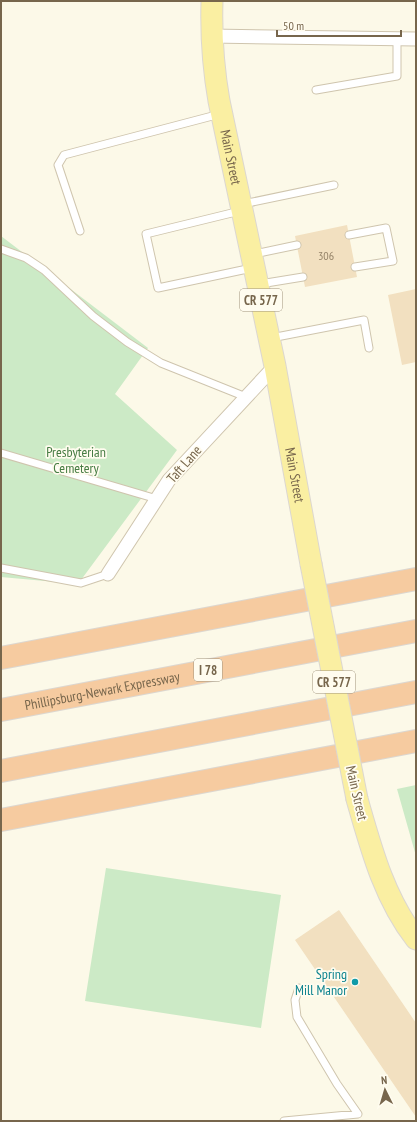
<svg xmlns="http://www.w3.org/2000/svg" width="417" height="1122" viewBox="0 0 417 1122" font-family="'PT Sans Narrow',sans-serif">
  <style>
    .green { fill: #cceac6 }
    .building { fill: #f2e0c0 }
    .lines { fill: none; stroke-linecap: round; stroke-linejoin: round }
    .lane-casing { stroke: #cfc5ae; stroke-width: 9 }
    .street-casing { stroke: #cfc5ae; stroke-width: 15 }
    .primary-casing { stroke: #dcd7d0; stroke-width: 23 }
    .highway-casing { stroke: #dcd7d0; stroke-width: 24 }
    .lane { stroke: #fff; stroke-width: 7 }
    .street { stroke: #fff; stroke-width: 13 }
    .primary { stroke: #faefa2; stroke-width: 21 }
    .highway { stroke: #f6cba0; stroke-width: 22 }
    .primary-bridge-casing { stroke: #dcd7d0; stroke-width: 23; stroke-linecap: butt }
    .primary-bridge { stroke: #faefa2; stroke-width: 21 }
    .culture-dot { fill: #0f9aa8; stroke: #fffcef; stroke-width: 1.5 }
    .labels { text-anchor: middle; stroke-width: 3.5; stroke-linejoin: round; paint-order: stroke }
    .number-label { font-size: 12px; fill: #968469 }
    .shield { fill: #fffcef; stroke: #a0937d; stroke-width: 1 }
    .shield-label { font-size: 13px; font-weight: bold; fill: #77664c }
    .street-label { font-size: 14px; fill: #77664c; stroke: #fffcef }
    .park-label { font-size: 14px; fill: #467c43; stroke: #fffcef }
    .culture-label { font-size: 14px; fill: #0d838f; stroke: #fffcef; text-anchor: end }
  </style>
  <rect width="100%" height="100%" fill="#fcf9e8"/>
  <path class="green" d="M1 236 148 348 115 394 177 450 78 584 1 577Z
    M416 785V856L397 789Z
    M106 868 281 895 261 1028 85 1001Z"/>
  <path class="building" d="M347 225 357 277 305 287 295 236Z
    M416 289V362L402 365 388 295Z
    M339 910 416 1023V1117L295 940Z"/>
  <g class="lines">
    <g class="lane-casing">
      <path id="lane" d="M316 90 397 76V39
        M243 204 334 185
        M240 211 146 234 158 288 252 268
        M80 231 58 165 64 155 220 114
        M349 235 386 228 393 261 355 267
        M1 249 26 258 44 270 93 316 127 342 161 363 246 397
        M254 254 297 245
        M260 284 303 277
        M271 338 364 320 369 348
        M1 453 157 499
        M1 568 81 583 108 574
        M284 1121 358 1114 337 1084 297 1017 295 1000 299 988"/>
    </g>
    <g class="street-casing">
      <path id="street" d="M211 36 416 39
        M108 574 169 480 275 366"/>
    </g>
    <g class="primary-casing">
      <g id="primary">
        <path id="s1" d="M212 1C211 35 213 67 219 101L275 366 311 564"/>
        <path d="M357 799C371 848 384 898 416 939"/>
      </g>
    </g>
    <g class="highway-casing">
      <g id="highway">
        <path d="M1 658 416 579"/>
        <path id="s2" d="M1 710 416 631"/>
        <path d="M1 771 416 692"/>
        <path d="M1 820 416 741"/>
      </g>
    </g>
    <use href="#lane" class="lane"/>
    <use href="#street" class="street"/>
    <use href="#primary" class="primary"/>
    <use href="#highway" class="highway"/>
    <g class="primary-bridge-casing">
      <path id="primary-bridge" d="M311 564 357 799"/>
    </g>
    <use href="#primary-bridge" class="primary-bridge"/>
  </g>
  <circle class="culture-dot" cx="355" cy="982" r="4"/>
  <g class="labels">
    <g class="number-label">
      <text x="326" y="260">306</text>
    </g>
    <g class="shield">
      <rect x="240" y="289" width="42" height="22" rx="3"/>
      <rect x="194" y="659" width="28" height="22" rx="3"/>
      <rect x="313" y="671" width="42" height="22" rx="3"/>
    </g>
    <g class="shield-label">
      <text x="261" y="305">CR 577</text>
      <text x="208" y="675">I 78</text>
      <text x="334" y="687">CR 577</text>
    </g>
    <g class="street-label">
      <text dy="5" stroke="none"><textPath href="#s1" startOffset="158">Main Street</textPath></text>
      <text transform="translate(184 464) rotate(-49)" y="5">Taft Lane</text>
      <text dy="5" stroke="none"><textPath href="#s1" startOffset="482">Main Street</textPath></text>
      <text dy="5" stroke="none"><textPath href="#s2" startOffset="103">Phillipsburg-Newark Expressway</textPath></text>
      <text transform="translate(357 793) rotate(77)" y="5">Main Street</text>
    </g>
    <g class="park-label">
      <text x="76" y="457">Presbyterian<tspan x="76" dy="16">Cemetery</tspan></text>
    </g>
    <g class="culture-label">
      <text x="347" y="979">Spring<tspan x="347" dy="16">Mill Manor</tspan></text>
    </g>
  </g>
  <rect width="417" height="1122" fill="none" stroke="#77664c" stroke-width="4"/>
  <g transform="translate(385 1090) rotate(355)" stroke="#fffcef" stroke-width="3" paint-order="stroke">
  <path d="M0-3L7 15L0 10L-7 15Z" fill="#77664c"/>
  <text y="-6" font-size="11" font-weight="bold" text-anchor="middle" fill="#77664c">N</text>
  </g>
  <path d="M277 30v6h124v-6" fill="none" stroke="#77664c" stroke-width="2"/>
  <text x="283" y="30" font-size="12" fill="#77664c" stroke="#fffcef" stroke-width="3" paint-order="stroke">50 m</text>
</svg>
